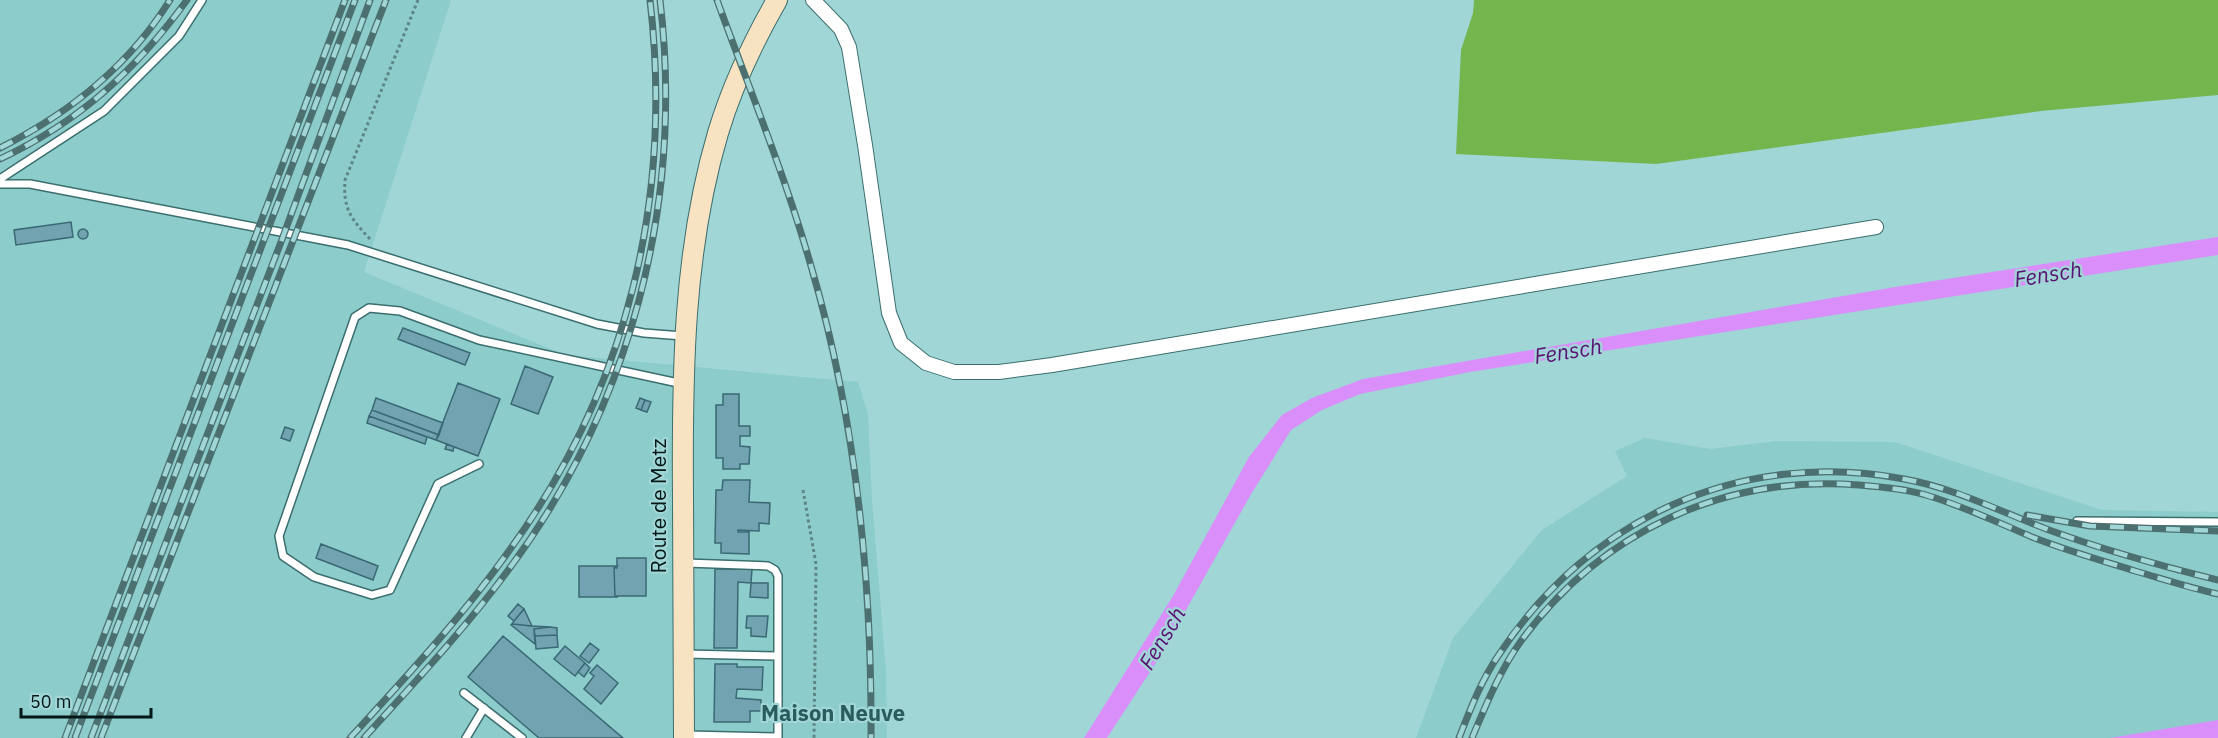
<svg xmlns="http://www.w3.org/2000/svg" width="2218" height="738" viewBox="0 0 2218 738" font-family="'IBM Plex Sans',sans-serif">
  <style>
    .built { fill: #8ccccb }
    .green { fill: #75b54e }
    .water { fill: #da8efa }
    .building { fill: #72a3b0; stroke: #396974; stroke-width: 1.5 }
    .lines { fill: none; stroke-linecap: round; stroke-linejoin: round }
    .service-casing { stroke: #3b6e6e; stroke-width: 10 }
    .minor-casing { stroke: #3b6e6e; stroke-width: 16 }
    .secondary-casing { stroke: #3b6e6e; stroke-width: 22 }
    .path { stroke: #5e8585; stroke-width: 3; stroke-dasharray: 3 3; stroke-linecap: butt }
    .service { stroke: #fff; stroke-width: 7 }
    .minor { stroke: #fff; stroke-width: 14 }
    .secondary { stroke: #f7e3c1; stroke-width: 20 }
    .rail-casing { stroke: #4c7070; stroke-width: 7 }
    .rail { stroke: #a0d6d6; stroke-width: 4.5; stroke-dasharray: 14; stroke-linecap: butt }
    .labels { text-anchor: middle; stroke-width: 4.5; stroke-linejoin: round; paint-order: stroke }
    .street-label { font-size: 21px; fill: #031717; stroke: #a0d6d6 }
    .water-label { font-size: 22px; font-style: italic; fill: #591172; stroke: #a0d6d6 }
    .neighbourhood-label { font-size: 22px; font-weight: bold; fill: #295d5d; stroke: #a0d6d6 }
  </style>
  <rect width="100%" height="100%" fill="#a0d6d6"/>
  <path class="built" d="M0 0H451L364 272 565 355 858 382 868 414 872 501 886 671 887 738H0Z
    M1645 438 1710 449 1777 441 1895 442 2102 510 2218 512V738H1416L1453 638 1542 530 1627 476 1615 451Z"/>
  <path class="green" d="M1474 0H2218V95L2041 111 1656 164 1456 154 1461 50 1473 13Z"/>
  <path class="water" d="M2218 237V255L1470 372 1360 394 1322 410 1291 430 1250 496 1159 658 1107 738H1084L1173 596 1249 457 1282 415 1312 398 1363 379 1901 286Z
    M2218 720V738H2110Z"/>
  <path class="building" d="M71 222 73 237 16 245 14 230Z
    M78 234a5 5 0 1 1 10 0a5 5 0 1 1-10 0Z
    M403 328 470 353 465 365 398 339Z
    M525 366 553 377 538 414 511 404Z
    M458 383 500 399 478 456 436 440Z
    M723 394H739V426H750V436H740V446L750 447 749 464H740V469H723V458H716V405H723Z
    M376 398 443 423 439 435 372 410Z
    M640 398 645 400 641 410 636 408Z
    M645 400 651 402 647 412 641 410Z
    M372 410 439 435 436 440 369 416Z
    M369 416 427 437 425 444 367 423Z
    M285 427 294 430 290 441 281 438Z
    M447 444 454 447 453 451 445 449Z
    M723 480H750L749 502 770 503 769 524 759 523V531L738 530V532H749V554L721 553V543H715L716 490H722Z
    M321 544 378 566 373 580 316 558Z
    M617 558H646V596H615L614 568H617Z
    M579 566H617L614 568 615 596 618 597H579Z
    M715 569H752L751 583 738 582 737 648H714Z
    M751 583H768V598L750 597Z
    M518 604 524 609 514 621 508 616Z
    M524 609 532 626 512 624 514 621Z
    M747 616H768L766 637 751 636V628H746Z
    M512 624 532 626 550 627 534 629 535 644 511 625Z
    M550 627 557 628V635L535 636 534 629Z
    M557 635 558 647 536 649 535 636Z
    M503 636 623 738H539L468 677Z
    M590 643 599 650 589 663 580 656Z
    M565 646 585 663 575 676 554 659Z
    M585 663 590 668 584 677 578 672Z
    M715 664H737V667H763L762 690 737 689 736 698 761 700V711H750V722H714Z
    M597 665 618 683 601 704 584 689 594 676 590 673Z"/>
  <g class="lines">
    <g class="service-casing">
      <path id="service" d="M0 179 104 111 179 36 202 0
        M0 184H30L348 245 597 324 644 333 683 336
        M479 464 438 484 390 590 372 595 314 577 283 556 279 536 355 317 369 308 400 311 479 340 683 384
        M2077 521 2218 522
        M686 563 768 566 775 570 778 576V738
        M685 654 778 656
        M464 693 522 738
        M687 735 778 737
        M466 738 484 708"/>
    </g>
    <g class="minor-casing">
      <path id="minor" d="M813 0 841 29 849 47 865 145 889 313 901 343 926 363 954 372H999L1052 365 1876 227"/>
    </g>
    <g class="secondary-casing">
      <path id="secondary" d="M684 738C684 658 684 578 683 497 682 375 683 251 718 133 732 86 753 42 777 0"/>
    </g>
    <path class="path" d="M370 239C351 219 343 209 345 180L418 0
      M803 490 816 564 814 738"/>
    <use href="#service" class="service"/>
    <use href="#minor" class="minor"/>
    <use href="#secondary" class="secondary"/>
    <g class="rail-casing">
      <path id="rail" d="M717 0C749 88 785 175 811 266 856 419 872 578 871 738
        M0 148C68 114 129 66 170 0
        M0 159C79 122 136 70 187 0
        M2027 515 2090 526 2218 531
        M65 738 345 0
        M75 738 355 0
        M91 738 281 242 370 0
        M101 738 386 0
        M350 738C406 677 463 616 511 548 628 386 673 198 650 0
        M364 738C414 683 465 629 509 569 631 405 684 203 660 0
        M1459 738C1470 710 1481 681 1498 656 1588 519 1740 448 1904 479 1955 488 2001 512 2049 530 2104 550 2161 566 2218 580
        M1472 738C1486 705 1500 670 1521 641 1601 532 1724 474 1859 485 1882 487 1905 489 1926 495 1963 506 1997 522 2032 537 2065 550 2100 560 2135 571 2163 579 2190 588 2218 594"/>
    </g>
    <use href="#rail" class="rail"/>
  </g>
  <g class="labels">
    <g class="street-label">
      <text transform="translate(659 506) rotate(-90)" y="7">Route de Metz</text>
    </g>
    <g class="water-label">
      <text transform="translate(2048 274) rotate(-9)" y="8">Fensch</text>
      <text transform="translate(1568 351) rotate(-9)" y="8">Fensch</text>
      <text transform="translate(1162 638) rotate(-59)" y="8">Fensch</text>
    </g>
    <g class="neighbourhood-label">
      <text x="833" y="721">Maison Neuve</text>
    </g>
  </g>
  <path d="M21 708v9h130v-9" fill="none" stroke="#031717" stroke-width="3"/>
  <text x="30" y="708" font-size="18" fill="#031717" stroke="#a0d6d6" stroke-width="4.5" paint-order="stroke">50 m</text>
</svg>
